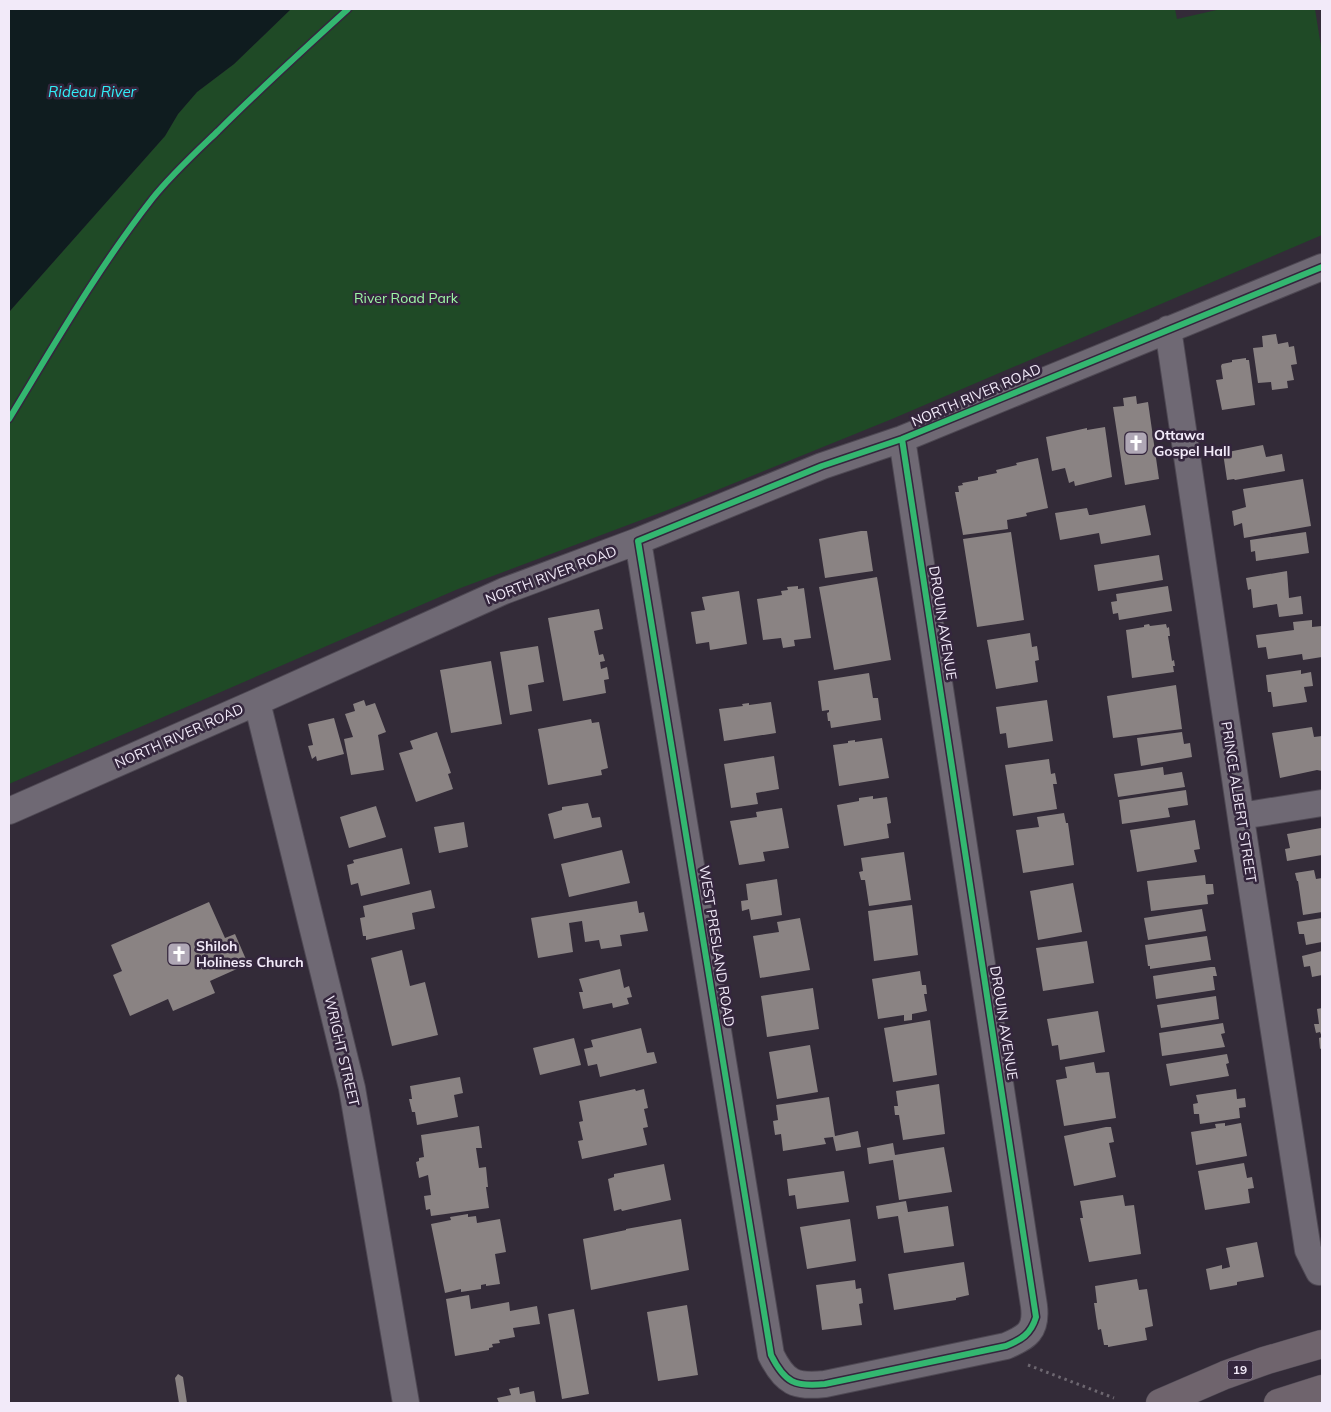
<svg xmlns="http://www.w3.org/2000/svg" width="1331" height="1412" viewBox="0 0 1331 1412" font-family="Mulish,sans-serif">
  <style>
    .green { fill: #1f4a26 }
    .water { fill: #0f1c1f }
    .building { fill: #8a8383 }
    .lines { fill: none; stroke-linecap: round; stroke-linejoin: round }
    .street-casing { stroke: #4e4853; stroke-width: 28 }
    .primary-casing { stroke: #4e4853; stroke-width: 29 }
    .path { stroke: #6d6770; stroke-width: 3; stroke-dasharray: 2.5 4; stroke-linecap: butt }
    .street { stroke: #6f6974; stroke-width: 26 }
    .primary { stroke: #6f646d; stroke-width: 28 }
    .cycleway-casing { stroke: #34263d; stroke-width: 9 }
    .cycleway { stroke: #33b770; stroke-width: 6 }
    .labels { text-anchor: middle; stroke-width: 5; stroke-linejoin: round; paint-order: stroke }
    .shield { fill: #34263d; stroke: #b9afc1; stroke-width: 1 }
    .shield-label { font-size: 12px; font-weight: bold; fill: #f2eaf9 }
    .park-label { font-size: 14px; fill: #9ef7a6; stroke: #34263d }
    .street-label { font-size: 14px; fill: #f2eaf9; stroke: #34263d }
    .poi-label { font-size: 14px; font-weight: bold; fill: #f2eaf9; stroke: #34263d; text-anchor: start }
    .water-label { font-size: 15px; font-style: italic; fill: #31eef7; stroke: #34263d }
  </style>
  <rect width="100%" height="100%" fill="#332b38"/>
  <path class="green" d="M291 9H1175L1177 19 1221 9H1315L1322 53V235L892 419 673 508 458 589 9 784V312L165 136 178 114 197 92 234 64Z"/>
  <path class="water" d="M9 9H291L234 64 197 92 178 114 165 136 9 312Z"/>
  <path class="building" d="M1276 334 1278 344 1288 342 1289 347 1294 346 1297 364 1291 365 1294 380 1287 381 1288 388 1272 390 1271 382 1258 383 1253 348 1263 347 1262 336Z
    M1246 358V360H1249L1255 405 1222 410 1216 380 1223 379 1221 366 1222 364 1232 362V360Z
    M1136 396 1137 404 1148 402 1159 479 1125 485 1113 407 1124 406 1123 398Z
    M1105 427 1112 477 1075 486 1074 481 1069 483 1065 468 1052 471 1046 437 1087 428V430Z
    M1263 445 1266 457 1282 454 1285 471 1235 480 1234 479 1227 480 1223 453Z
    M1038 458 1048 508 1026 513 1027 516 1007 520 1008 529 963 535 955 492H959L958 486 963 485 962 483 978 480V477L997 473 996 470 1017 465 1016 463Z
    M1303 479 1311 526 1244 538 1242 523 1234 526 1232 511 1246 507 1243 489Z
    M1145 505 1151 535 1101 544 1099 533 1060 540 1055 513 1087 508 1089 515H1091Z
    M861 531H867L873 571 825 578 819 539Z
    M1011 532 1024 620 977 627 963 539Z
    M1306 532 1309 553 1256 561 1255 551 1251 552 1250 540Z
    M1159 555 1163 580 1098 591 1094 565Z
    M1287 571 1289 598 1301 596 1303 614 1279 617 1277 604 1253 608 1251 589 1248 590 1246 578Z
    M877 577 891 660 834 670 819 587Z
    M798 586V589L804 588 811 638 794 640 795 646 783 648 781 638 763 640 757 599 782 595 781 591 788 590 787 587Z
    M1168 586 1172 611 1119 620 1118 613 1113 614 1111 602 1117 601 1116 594Z
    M739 591 747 644 710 650 709 642 696 644 691 612 705 610 702 597Z
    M599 609 603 629 594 631 599 655 603 654 605 661 600 662 601 669 607 667 609 679 604 680 606 693 563 701 548 618Z
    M1312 620V627L1322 626V657L1303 660 1302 654 1268 659 1266 647 1258 648 1256 635 1294 630 1293 622Z
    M1149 624 1150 626 1166 624 1167 628 1169 627 1170 636H1168L1170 648 1172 661 1174 660 1175 666H1173L1174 672 1132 678 1126 630 1144 627V625Z
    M1030 633 1032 647 1037 646 1039 660 1035 661 1038 682 996 689 987 640Z
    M538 646 544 682 528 685 532 711 510 715 500 652Z
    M491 661 502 724 451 733 440 670Z
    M1301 670V674L1311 672 1313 686 1304 687 1307 702 1273 707 1271 692H1268L1266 675Z
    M869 673 873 698H878L881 720 831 728 830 721H828L827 713 829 712V710L822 711 818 681Z
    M1176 685 1182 729 1113 738 1107 696Z
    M364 700 366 706 375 703 386 732 378 735 384 770 351 775 344 739 353 737 345 714 355 711 353 704Z
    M1047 700 1053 741 1008 748 1006 733 1000 734 996 707Z
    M771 702 776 733 724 741 719 709 743 706 742 704 749 703V705Z
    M334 718 344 754 317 761 316 756 312 759 308 746 313 745 308 724Z
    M591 719 592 723 599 722 608 768 601 770 602 775 548 785 538 729Z
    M1312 727 1314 737 1322 736V771L1317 770 1280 778 1272 733Z
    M437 732 451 773 448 774 453 789 416 802 399 753 413 749 410 741Z
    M1182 732 1184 744 1190 743 1192 757 1141 766 1137 738Z
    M882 738 889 778 839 786 833 745 848 743V741L855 740V742Z
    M774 756 779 789 756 793 758 804 731 808 724 764Z
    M1049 759 1051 774 1055 773 1057 784H1053L1057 809 1013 816 1005 765Z
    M1163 767 1164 775 1182 772 1185 787 1118 797 1114 774Z
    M1186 790 1188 805 1168 808 1170 817 1122 824 1119 800Z
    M873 796V799L887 797 891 823 887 824 889 838 844 846 837 805 859 801V798Z
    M588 803 592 818 600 817 602 827 554 839 548 814 562 810V807Z
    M376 806 386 837 349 848 340 817Z
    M782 808 789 848 763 852 765 861 739 865 730 821 757 817 756 812Z
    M1064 813 1066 823H1068L1074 865 1023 873 1016 830 1039 827 1037 817Z
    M1195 820 1200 849 1194 850 1197 862 1137 872 1130 830Z
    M464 822 468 847 439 853 434 827Z
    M1321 828 1322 830V855L1287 861 1285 849 1290 848 1287 834Z
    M402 848 410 884 361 896 358 883 351 885 347 865 354 863 353 860Z
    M622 850 630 883 569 897 561 864Z
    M904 852 911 900 869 906 865 880H861L859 872 863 871 861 858Z
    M1314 870 1316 879 1322 878V912L1303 915 1298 881H1297L1295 873Z
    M1205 875 1206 884H1213L1214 894 1207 895 1208 904 1151 911 1147 881Z
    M777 879 782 915 751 920 749 909 742 911 741 901 748 900 746 884Z
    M1073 883 1082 932 1038 940 1030 891Z
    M431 890 435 908 412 913 415 929 366 940V936H363L360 918 365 917 363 906Z
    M637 901 639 913 644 912 648 931 620 935 622 946 601 949 599 940 585 942 582 921 569 923 573 952 538 958 531 918Z
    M209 902 225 938 235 934 248 964 210 981 215 993 173 1011 168 999 130 1016 113 975 122 971 111 945Z
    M912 905 918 955 874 961 868 911Z
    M1202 909 1206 931 1148 940 1144 918Z
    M800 918 810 970 760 978 753 936 779 932 777 922Z
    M1322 918V942L1306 945 1304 934H1299L1297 922Z
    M1207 936 1211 960 1150 969V966H1148L1145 945Z
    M1087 941 1094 983 1043 991 1036 948Z
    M402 950 410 986 425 982 438 1035 392 1046 371 958Z
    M1322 951V975L1312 977 1310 966 1304 967 1302 956Z
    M1211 967H1215L1217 976H1213L1215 990 1156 999 1153 976Z
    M620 969 624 988 629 986 632 997 627 998 629 1004 613 1008 612 1003 583 1009 579 992H583L579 979Z
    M920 971 922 985H926L927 994H924L927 1011 912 1014V1020L904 1021V1015L878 1019 872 979Z
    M813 988 819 1029 767 1037 761 996Z
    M1216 996 1219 1019 1161 1028 1157 1005Z
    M1322 1008V1037L1320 1032 1316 1033 1314 1024H1319L1317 1009Z
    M1098 1011 1105 1052 1060 1060 1058 1045 1052 1046 1047 1019Z
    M930 1020 937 1075 893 1082 884 1028Z
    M1223 1023 1225 1033 1221 1034 1225 1047 1162 1056 1159 1033Z
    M641 1028 647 1053 654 1052 657 1063 600 1077 597 1064 588 1066 584 1049 593 1047 591 1040Z
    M1322 1037V1048L1320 1049 1319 1038Z
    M574 1038 581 1065 540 1075 533 1048Z
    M810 1045 818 1092 777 1099 769 1052Z
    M1227 1054 1229 1063 1226 1064 1229 1076 1170 1086 1166 1064Z
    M1094 1062 1096 1073 1109 1072 1116 1118 1064 1126 1056 1080 1067 1078 1065 1067Z
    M460 1077 463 1093 454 1095 458 1117 417 1125 415 1112H412L409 1099H412L410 1086Z
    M939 1084 945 1134 903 1140 899 1115H895L894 1106H898L896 1091Z
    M635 1089 636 1091 644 1089 648 1108 644 1109 648 1127 643 1128 647 1145 582 1159 578 1141 583 1140 579 1122 583 1121 579 1101Z
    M1236 1089 1237 1099 1245 1098 1246 1107 1239 1108 1240 1118 1200 1124 1199 1114H1194L1193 1104 1198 1103 1196 1095Z
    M829 1097 835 1136 858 1131 861 1147 836 1151 833 1137 824 1138 826 1144 783 1151 781 1134 775 1135 773 1121 778 1120 776 1105Z
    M1225 1123V1126L1241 1123 1247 1156 1196 1165 1191 1132 1216 1128 1215 1124Z
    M479 1126 482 1148H476L479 1168 486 1167 488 1187H486L489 1208 431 1216 430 1209 426 1210 424 1196 431 1195 428 1175 419 1178 416 1162 419 1161V1158L424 1157 421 1135Z
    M1106 1127H1111L1114 1142 1109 1143 1116 1177 1074 1186 1064 1136Z
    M893 1143 895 1155 944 1147 952 1192 899 1200 893 1160 869 1164 867 1148Z
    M1244 1163 1247 1178 1252 1177 1254 1188 1248 1189 1250 1203 1205 1210 1198 1171Z
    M664 1164 671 1200 622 1211 621 1209 614 1211 608 1179 614 1177V1174Z
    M844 1171 849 1202 797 1209 795 1195 789 1196 787 1179Z
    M1123 1195 1125 1206 1134 1205 1141 1254 1089 1262 1080 1218H1083L1080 1201Z
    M906 1201 908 1212 948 1206 954 1246 904 1253 898 1216 878 1219 876 1206Z
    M468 1214V1217L476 1216 477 1223 500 1219 506 1252 495 1254 500 1284 486 1286V1284L481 1285V1289L461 1292V1289L445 1293 431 1224 451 1220 450 1217Z
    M681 1219 689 1270 591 1290 583 1239 626 1230V1229Z
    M850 1219 856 1261 807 1269 800 1227Z
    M1257 1242 1264 1277 1237 1282V1285L1210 1290 1206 1269 1222 1265V1269L1230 1267 1226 1248Z
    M964 1262 969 1295 956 1298V1300L894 1310 888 1274Z
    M1137 1279 1139 1290 1147 1289 1153 1326 1145 1328 1147 1340 1108 1347V1345H1104L1101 1329 1098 1330 1096 1317 1094 1303H1097L1095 1286Z
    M855 1280 856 1289 861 1288 863 1303 859 1304 862 1325 822 1330 816 1285Z
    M469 1295 471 1309 509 1302 510 1311 537 1306 540 1324 513 1328 515 1337 499 1340 500 1343 492 1344 493 1347 489 1348V1350L455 1356 446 1299Z
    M687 1305 698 1375 658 1381 647 1312Z
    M574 1309 589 1394 562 1399 548 1314Z
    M178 1374 183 1377 187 1403H179L175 1378Z
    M519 1387 520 1394 534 1391 536 1403H499L497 1398 511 1395 509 1389Z"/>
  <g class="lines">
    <g class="street-casing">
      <path id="street" d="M1168 329 1245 845 1308 1250 1319 1272
        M638 541 771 1355C785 1383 795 1387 825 1384L1006 1346C1027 1337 1037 1331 1034 1306L902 439
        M257 702 352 1088 406 1403
        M9 811 257 702 504 591 638 541 822 466 902 439 1322 267
        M1241 816 1322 803"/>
    </g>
    <g class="primary-casing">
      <path id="primary" d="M1160 1403 1225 1375 1264 1361 1322 1344
        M1278 1403 1322 1389"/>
    </g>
    <path class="path" d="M1028 1365 1114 1398"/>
    <use href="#street" class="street"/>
    <use href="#primary" class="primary"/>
    <g class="cycleway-casing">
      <path id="cycleway" d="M9 419C54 345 98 268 152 199 171 175 195 153 218 131 260 89 304 49 348 9
        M902 439 1036 1317C1031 1334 1021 1340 1006 1346L825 1384C795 1387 785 1383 771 1355L638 541 822 466 902 439 1322 267"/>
    </g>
    <use href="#cycleway" class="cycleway"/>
  </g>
  <defs>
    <g id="church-square" transform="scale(1.25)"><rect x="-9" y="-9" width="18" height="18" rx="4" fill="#afa7b5" stroke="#34263d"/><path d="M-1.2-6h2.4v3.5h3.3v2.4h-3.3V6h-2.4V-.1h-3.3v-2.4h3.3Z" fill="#fff"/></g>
  </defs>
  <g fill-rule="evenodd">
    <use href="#church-square" x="1136" y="443"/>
    <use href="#church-square" x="179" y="954"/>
  </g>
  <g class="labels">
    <rect class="shield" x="1227.5" y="1360.5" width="25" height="19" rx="4"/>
    <g class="shield-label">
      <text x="1240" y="1374">19</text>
    </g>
    <g class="park-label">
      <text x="406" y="303">River Road Park</text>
    </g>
    <g class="street-label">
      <text transform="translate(976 395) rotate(-23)" y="5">NORTH RIVER ROAD</text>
      <text transform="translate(551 575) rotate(-21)" y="5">NORTH RIVER ROAD</text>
      <text transform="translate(943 623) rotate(81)" y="5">DROUIN AVENUE</text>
      <text transform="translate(179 736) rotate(-24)" y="5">NORTH RIVER ROAD</text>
      <text transform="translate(1239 802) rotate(81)" y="5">PRINCE ALBERT STREET</text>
      <text transform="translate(717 946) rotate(81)" y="5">WEST PRESLAND ROAD</text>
      <text transform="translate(1004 1023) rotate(81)" y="5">DROUIN AVENUE</text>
      <text transform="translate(342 1051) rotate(77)" y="5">WRIGHT STREET</text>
    </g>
    <g class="poi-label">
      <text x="1154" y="440">Ottawa<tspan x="1154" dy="16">Gospel Hall</tspan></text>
      <text x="196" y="951">Shiloh<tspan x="196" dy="16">Holiness Church</tspan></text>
    </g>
    <g class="water-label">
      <text x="92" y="97">Rideau River</text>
    </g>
  </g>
  <rect width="1331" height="1412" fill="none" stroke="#f2eaf9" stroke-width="20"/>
</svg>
